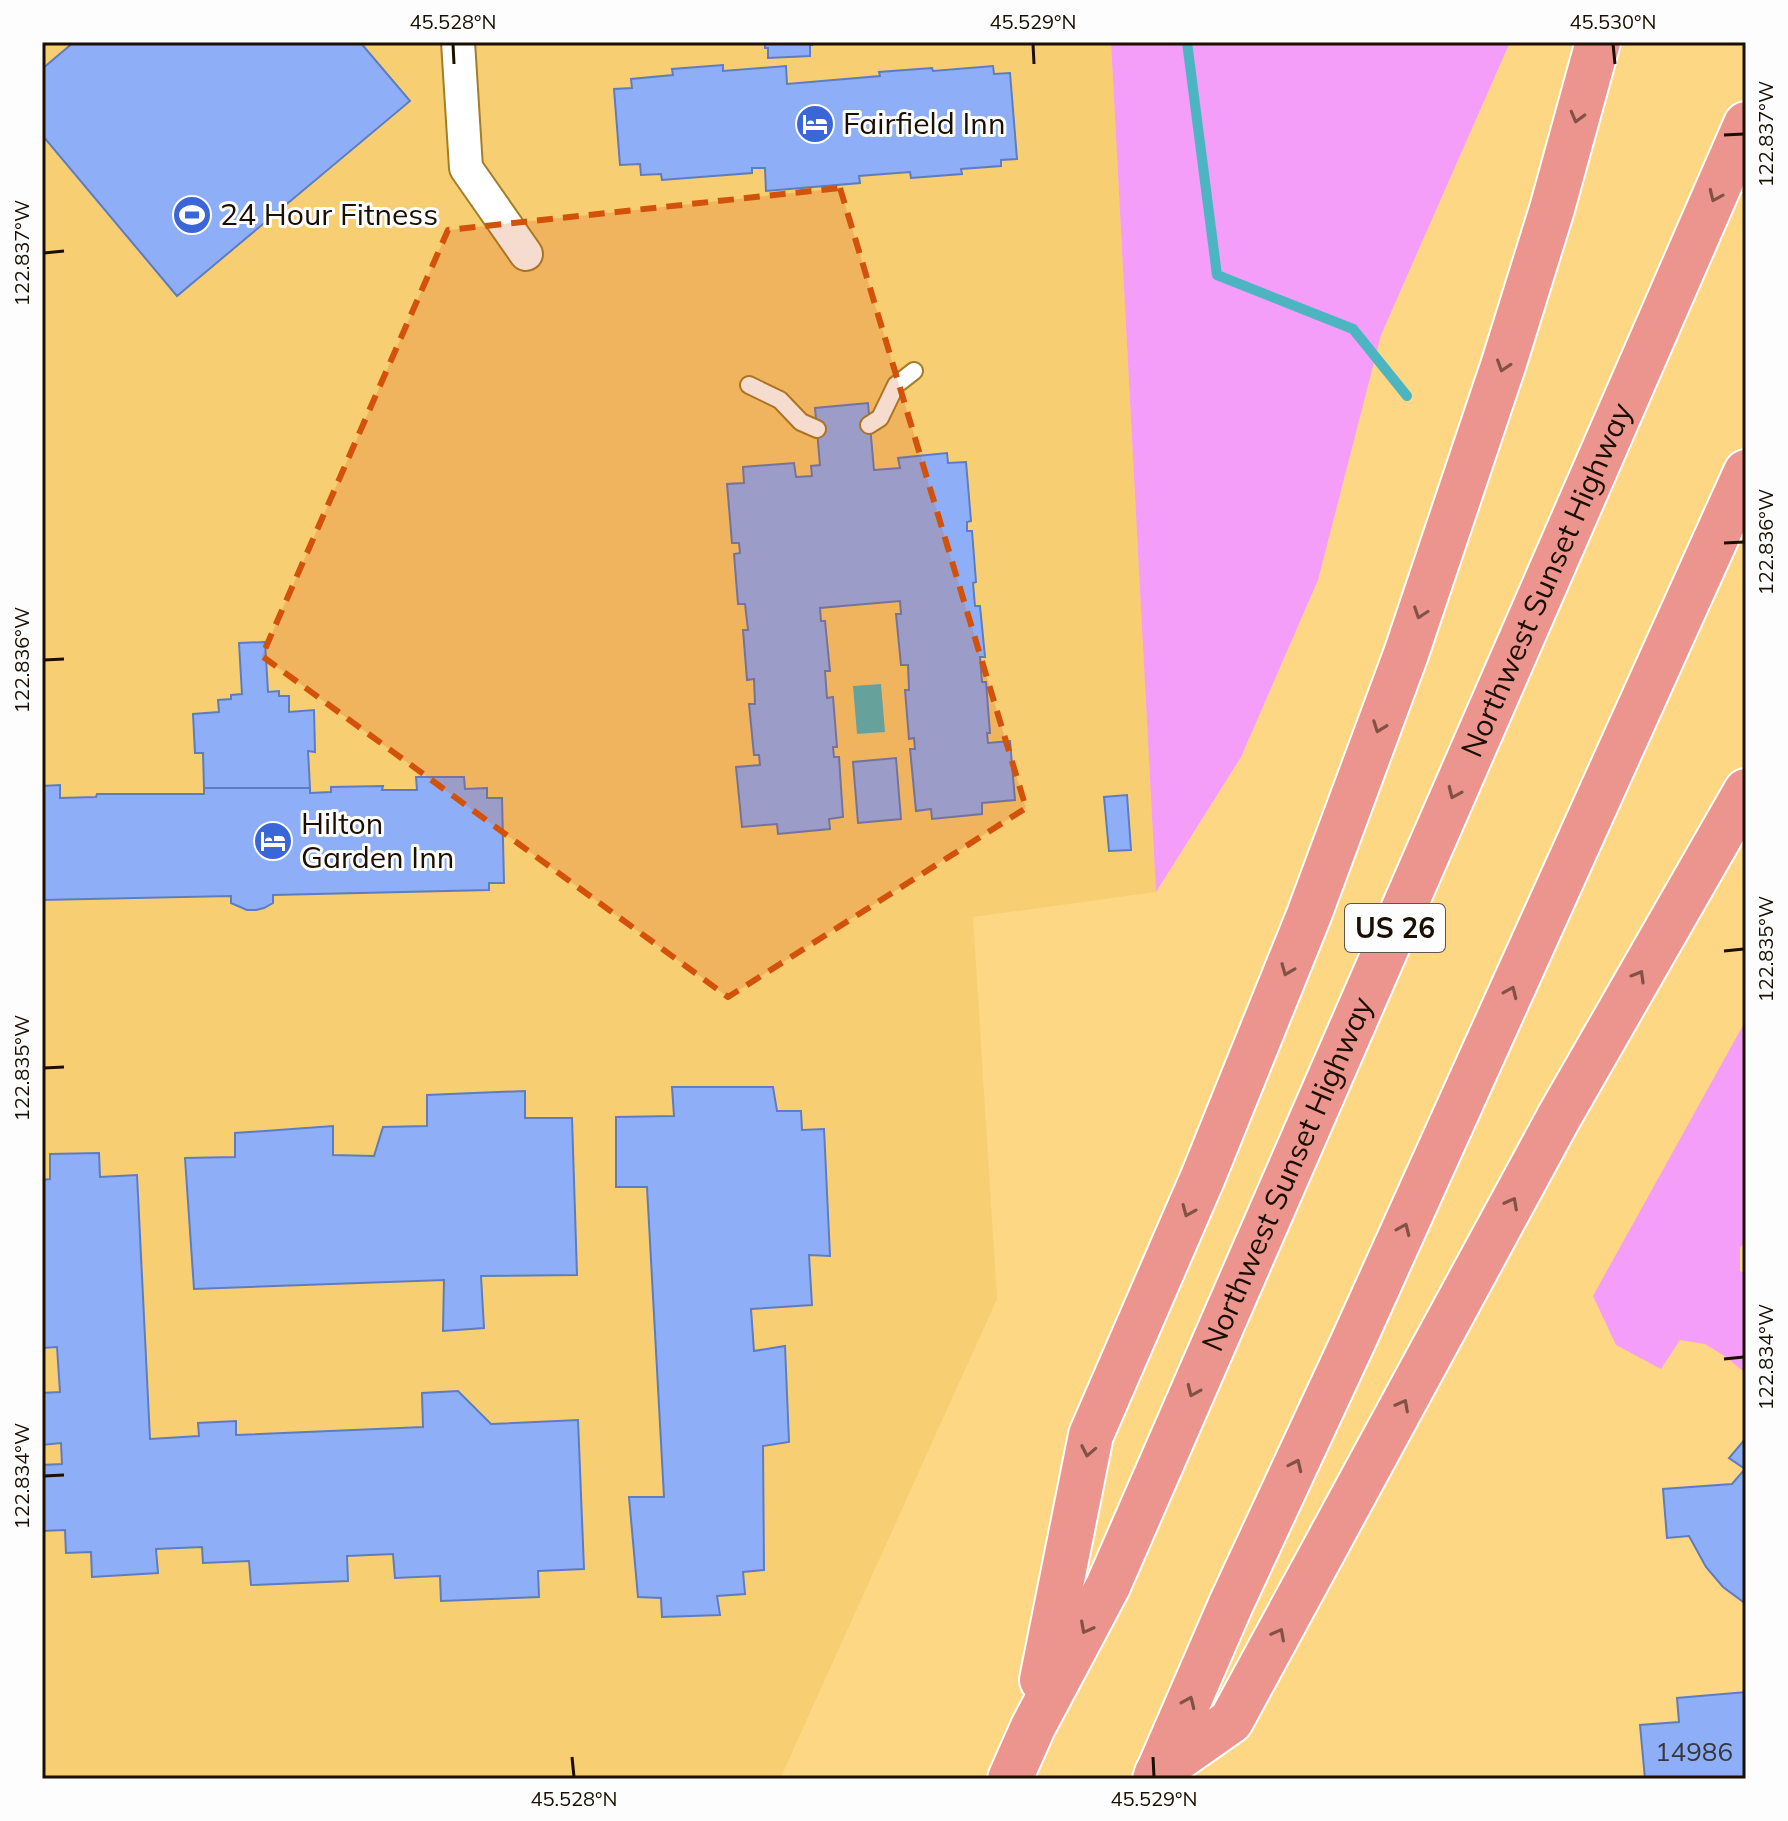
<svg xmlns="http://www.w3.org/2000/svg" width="1788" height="1821" viewBox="0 0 1788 1821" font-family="Mulish,sans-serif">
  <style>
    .built { fill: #f8ce73 }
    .green { fill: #f49df9 }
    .water { fill: #4bb6c1 }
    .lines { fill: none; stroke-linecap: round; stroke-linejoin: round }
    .stream { stroke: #4bb6c1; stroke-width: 10 }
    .building { fill: #8eaff7; stroke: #5e7cc0; stroke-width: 2 }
    .lane-casing { stroke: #a27e28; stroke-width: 20 }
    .street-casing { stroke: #a27e28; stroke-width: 36 }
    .highway-casing { stroke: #fff; stroke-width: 48 }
    .lane { stroke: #fff; stroke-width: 16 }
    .street { stroke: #fff; stroke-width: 32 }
    .highway { stroke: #ec958e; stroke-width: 44 }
    .oneway { stroke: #835247 }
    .marked { fill: #d3520b; fill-opacity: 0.2; stroke: #d3520b; stroke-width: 6; stroke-dasharray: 16 10; stroke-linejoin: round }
    .ticks { fill: none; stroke: #1a0f00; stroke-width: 3 }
    .labels { text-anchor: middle; stroke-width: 6; stroke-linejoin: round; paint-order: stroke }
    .number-label { font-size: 26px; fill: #37373e }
    .shield { fill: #fdfdfd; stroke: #5e564c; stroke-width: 2 }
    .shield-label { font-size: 28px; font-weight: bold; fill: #1a0f00 }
    .poi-label { font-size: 30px; fill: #1a0f00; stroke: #fdfdfd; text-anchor: start }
    .street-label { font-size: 30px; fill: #1a0f00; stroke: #fdfdfd }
    .neatline { fill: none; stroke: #1a0f00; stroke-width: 3 }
    .ticks-label { font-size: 20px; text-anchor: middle; fill: #1a0f00 }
  </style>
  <rect width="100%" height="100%" fill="#fdd784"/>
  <path class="built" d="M42 42H1111L1156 892 973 917 997 1299 780 1779H42Z"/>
  <path class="green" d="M1111 42H1510L1381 335 1318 580 1241 757 1156 892Z
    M1746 1020V1190L1743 1195 1746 1196V1240L1740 1248V1271L1746 1274V1373L1723 1355 1705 1344 1680 1340 1661 1369 1616 1345 1593 1296Z"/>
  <path class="water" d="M881 684 885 732 857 734 853 686Z"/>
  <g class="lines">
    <path class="stream" d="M1187 42 1217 275 1353 329 1407 396"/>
  </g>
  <path class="building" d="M74 42H360L410 101 177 296 42 135V69Z
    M765 42H812V45H810V56L768 58V48H765Z
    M723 65V71L786 66 787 84 880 76 879 72 932 68 933 71 993 66 994 74 1010 73 1017 159 1001 160V166L961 169 962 174 911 178 910 172 859 176 860 183 766 191 765 168H752V173L662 180 661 174 641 175 640 164 620 165 614 89 632 88 631 79 673 75 672 69Z
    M868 403 874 470 900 468 898 458 947 453 948 463 966 462 971 521 967 522V531H972L976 582 973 583 975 606H980L985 657H980L982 682H986L990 733H987L988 743 1010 741 1015 800 982 803V814L932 819 931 809 916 811 910 749H915L914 738 909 739 905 690H909L908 665H901L896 614H901L900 601 820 608 821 621H825L830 671H825L827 698 833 697 837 747H833L834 757H839L843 817 829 819 830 829 778 834 777 824 742 827 736 767 760 765 759 755H754L749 704H755L754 679 747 680 743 630H748L745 604H738L734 554 740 553 739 543H732L727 484 744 483 743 467 794 463 796 477 812 476 811 466 820 465 815 408Z
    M265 642 268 692 279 691V696H289V712L314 710 315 752 308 751 310 788H204L203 753H195L193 714 219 712 218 700 231 699V695L242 694 239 643Z
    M896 758 901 819 858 823 853 762Z
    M416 777H464L465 789 487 788V798H502L504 883H489V890L273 895V903L264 908 256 910H247L231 903V896L42 900V786L60 785V798L96 797 97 794H204V788H310V793L331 792V787L383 786 382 790H417Z
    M1127 795 1131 850 1109 851 1104 797Z
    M672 1087H773L777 1111H801L802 1130 824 1129 830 1256 809 1255 812 1305 751 1309 754 1351 785 1346 789 1442 763 1446 764 1570 743 1572 745 1594 717 1596 720 1615 662 1617 661 1598 638 1597 629 1497H664L647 1187H616V1117L674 1116Z
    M525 1091V1118H572L577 1275 481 1276 484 1328 443 1331 444 1280 194 1289 185 1158 235 1157V1133L333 1126V1155L374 1156 383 1127 427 1126V1095Z
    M99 1153 100 1177 137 1175 150 1439 199 1436 198 1423 236 1421V1435L423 1427 422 1393 458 1391 491 1424 578 1420 584 1569 538 1571 539 1597 441 1601 440 1576 395 1578 393 1554 347 1556 348 1581 251 1585 249 1561 203 1563 202 1547 156 1549 158 1573 92 1577 91 1552 66 1553 65 1530 42 1531V1465L62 1464 61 1443 42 1445V1393L60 1392 57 1347 42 1348V1180L50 1179V1154Z
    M1746 1438V1604L1723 1587 1706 1567 1689 1536 1667 1538 1663 1489 1732 1484 1745 1469 1729 1458Z
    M1746 1692V1779H1645L1640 1725 1679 1722 1677 1698Z"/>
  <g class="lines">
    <g class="lane-casing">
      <path id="lane" d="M749 385 780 400 801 422 817 429
        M869 425 880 418 896 385 914 371"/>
    </g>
    <g class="street-casing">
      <path id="street" d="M458 42 466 168 526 254"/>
    </g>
    <g class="highway-casing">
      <g id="highway">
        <path d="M1042 1680 1091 1435 1203 1177 1309 915 1406 654 1504 363 1552 209 1598 42"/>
        <path d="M1157 1773 1231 1721 1559 1117 1746 791"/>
        <path id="s1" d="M1010 1779 1033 1727 1108 1586 1746 124"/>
        <path d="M1155 1779 1231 1604 1352 1344 1746 472"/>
      </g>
    </g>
    <use href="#lane" class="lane"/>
    <use href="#street" class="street"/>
    <use href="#highway" class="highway"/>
  </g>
  <defs><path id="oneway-chevron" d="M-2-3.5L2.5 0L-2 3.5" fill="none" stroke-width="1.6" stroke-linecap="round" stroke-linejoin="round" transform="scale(2)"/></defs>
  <g class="oneway">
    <use href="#oneway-chevron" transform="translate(1577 117) rotate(105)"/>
    <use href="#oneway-chevron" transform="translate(1715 196) rotate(114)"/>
    <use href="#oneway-chevron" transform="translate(1503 366) rotate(108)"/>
    <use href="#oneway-chevron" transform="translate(1420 613) rotate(109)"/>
    <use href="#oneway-chevron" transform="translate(1379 727) rotate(110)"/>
    <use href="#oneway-chevron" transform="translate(1454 793) rotate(114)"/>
    <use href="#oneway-chevron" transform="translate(1287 970) rotate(112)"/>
    <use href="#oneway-chevron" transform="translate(1639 976) rotate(-60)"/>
    <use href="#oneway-chevron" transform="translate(1511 992) rotate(-66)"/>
    <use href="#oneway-chevron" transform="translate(1512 1203) rotate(-62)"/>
    <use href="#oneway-chevron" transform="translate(1188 1211) rotate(113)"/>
    <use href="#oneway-chevron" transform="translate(1404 1229) rotate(-66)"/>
    <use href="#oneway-chevron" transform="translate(1193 1391) rotate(114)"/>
    <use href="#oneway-chevron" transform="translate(1403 1405) rotate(-62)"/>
    <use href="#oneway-chevron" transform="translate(1088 1451) rotate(101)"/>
    <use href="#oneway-chevron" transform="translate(1296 1465) rotate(-65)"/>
    <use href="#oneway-chevron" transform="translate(1086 1628) rotate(118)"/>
    <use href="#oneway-chevron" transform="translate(1279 1634) rotate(-62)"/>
    <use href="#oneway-chevron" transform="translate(1189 1702) rotate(-66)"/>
  </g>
  <path class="marked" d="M840 188 1026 808 728 997 262 656 448 230Z"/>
  <path class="ticks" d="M453 44 454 64M1033 44 1034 64M1613 44 1615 64M1724 135 1744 134M44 253 64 251M1724 543 1744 542M44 660 64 659M1724 951 1744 949M44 1068 64 1067M1724 1359 1744 1357M44 1476 64 1475M572 1757 574 1777M1153 1757 1154 1777"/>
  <defs>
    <g id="hotel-disc" transform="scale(2)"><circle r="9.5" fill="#3b66d7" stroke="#fdfdfd"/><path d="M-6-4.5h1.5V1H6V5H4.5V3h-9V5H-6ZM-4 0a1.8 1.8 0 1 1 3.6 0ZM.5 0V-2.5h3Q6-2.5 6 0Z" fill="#fff"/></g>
    <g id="stadium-disc" transform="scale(2)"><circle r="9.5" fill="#3b66d7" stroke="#fdfdfd"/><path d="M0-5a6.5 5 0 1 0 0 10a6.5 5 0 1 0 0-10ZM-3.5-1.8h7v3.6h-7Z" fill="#fff"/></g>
  </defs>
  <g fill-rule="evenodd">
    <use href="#hotel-disc" x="815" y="124"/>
    <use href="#stadium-disc" x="192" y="215"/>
    <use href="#hotel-disc" x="273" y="841"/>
  </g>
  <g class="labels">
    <g class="number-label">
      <text x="1694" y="1761">14986</text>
    </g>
    <rect class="shield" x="1345" y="904" width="100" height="48" rx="6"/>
    <g class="shield-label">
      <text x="1395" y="938">US 26</text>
    </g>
    <g class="poi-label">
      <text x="843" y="134">Fairfield Inn</text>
      <text x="220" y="225">24 Hour Fitness</text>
      <text x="301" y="834">Hilton<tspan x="301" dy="34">Garden Inn</tspan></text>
    </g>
    <g class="street-label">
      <text dy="10" stroke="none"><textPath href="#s1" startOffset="1314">Northwest Sunset Highway</textPath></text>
      <text dy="10" stroke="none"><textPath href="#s1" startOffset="666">Northwest Sunset Highway</textPath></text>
    </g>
  </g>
  <rect width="1788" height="1821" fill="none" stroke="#fdfdfd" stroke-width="88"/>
  <rect x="44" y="44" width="1700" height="1733" class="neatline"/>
  <g class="ticks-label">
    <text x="453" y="29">45.528°N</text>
    <text x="1033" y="29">45.529°N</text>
    <text x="1613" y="29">45.530°N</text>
    <text transform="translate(1766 134) rotate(-90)" y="7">122.837°W</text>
    <text transform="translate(22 253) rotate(-90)" y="7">122.837°W</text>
    <text transform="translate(1766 542) rotate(-90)" y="7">122.836°W</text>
    <text transform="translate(22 660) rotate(-90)" y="7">122.836°W</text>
    <text transform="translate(1766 949) rotate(-90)" y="7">122.835°W</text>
    <text transform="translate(22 1068) rotate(-90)" y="7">122.835°W</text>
    <text transform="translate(1766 1357) rotate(-90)" y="7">122.834°W</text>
    <text transform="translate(22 1476) rotate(-90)" y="7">122.834°W</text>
    <text x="574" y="1806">45.528°N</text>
    <text x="1154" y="1806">45.529°N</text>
  </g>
</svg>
